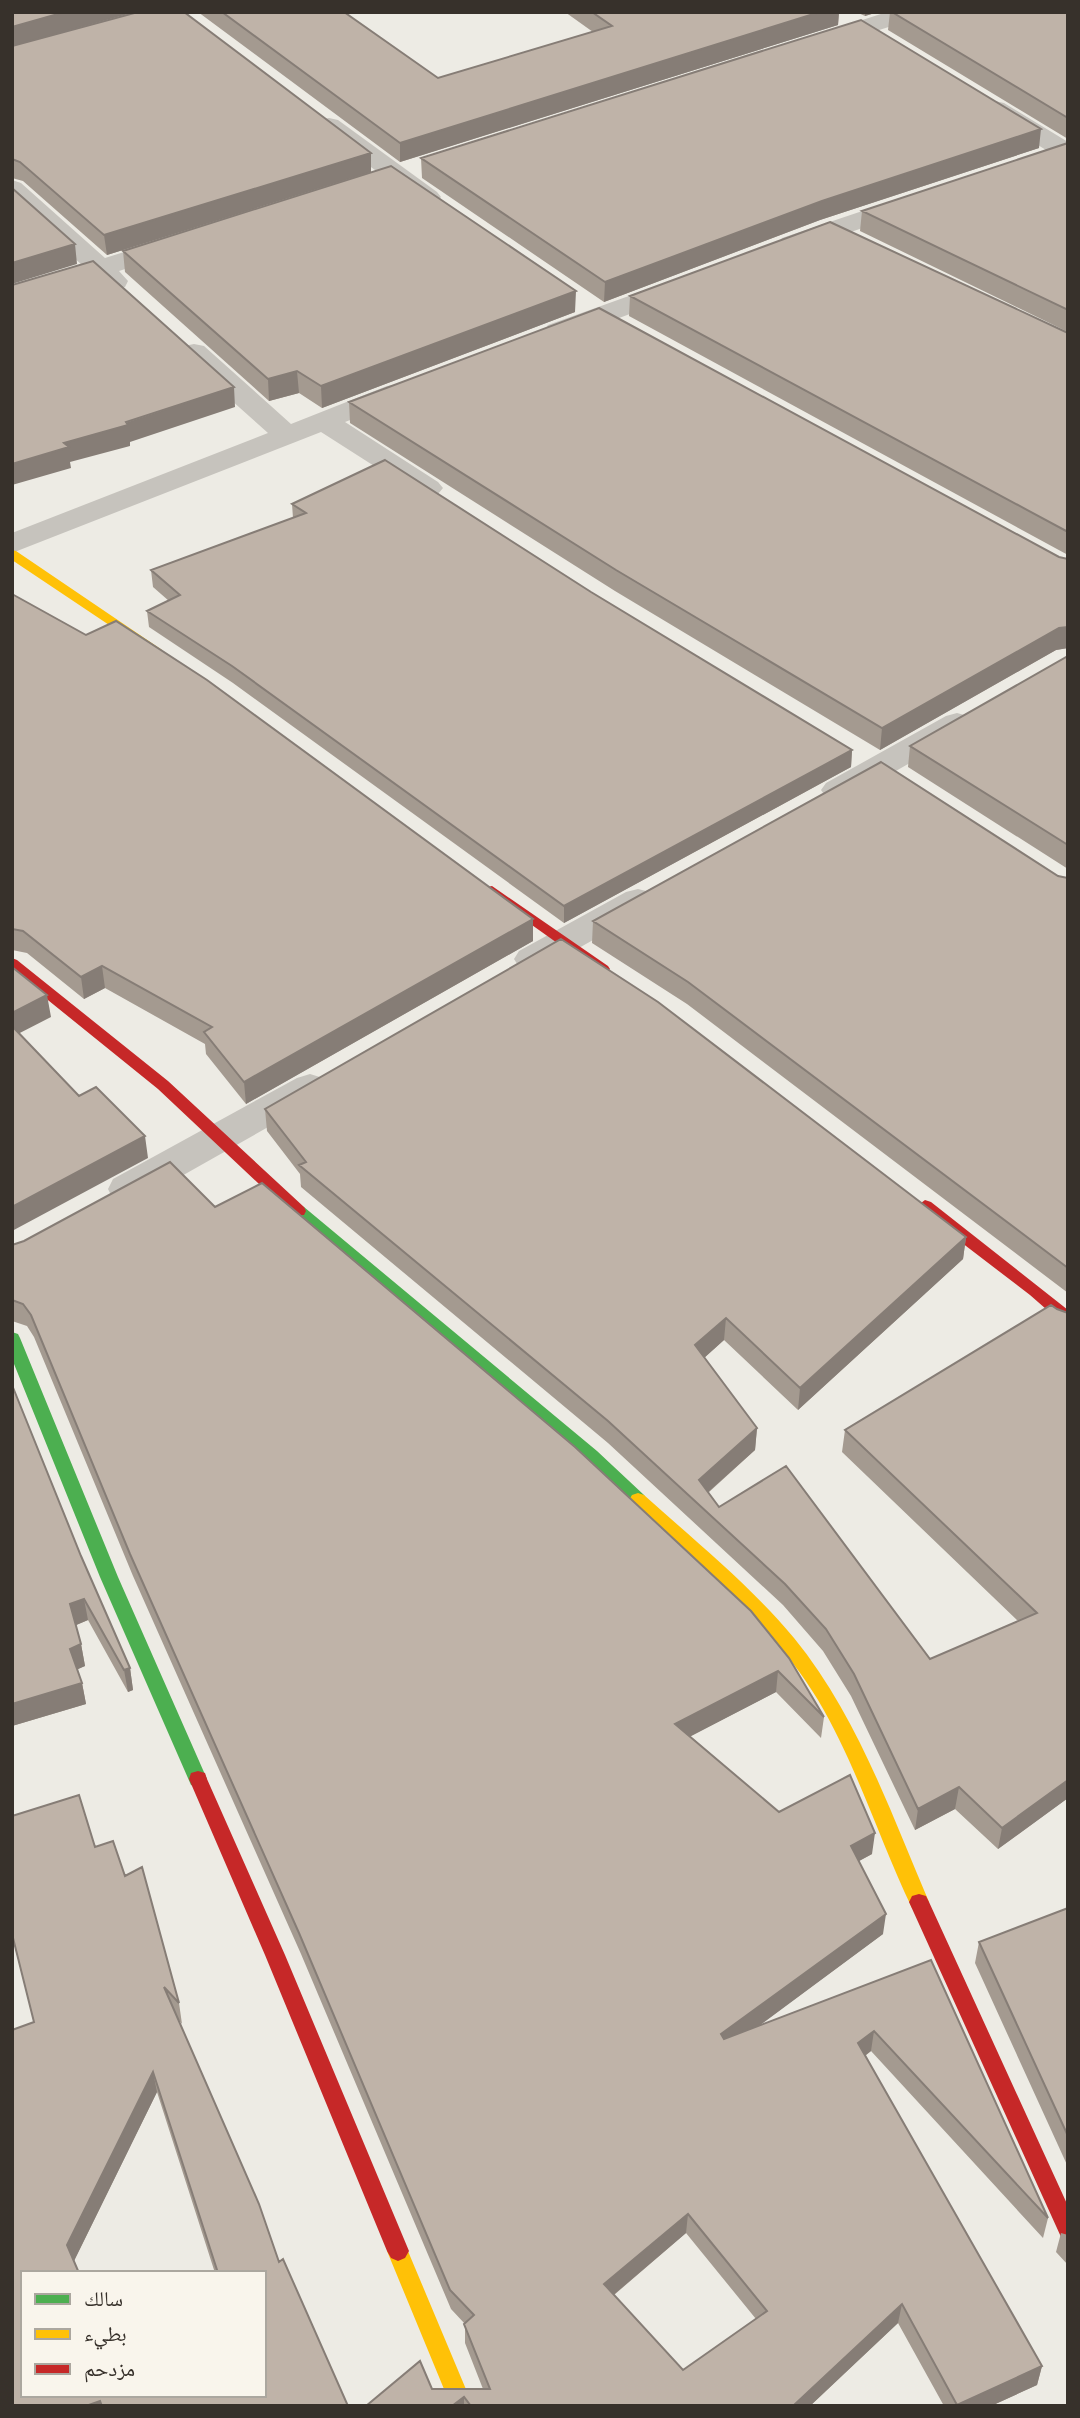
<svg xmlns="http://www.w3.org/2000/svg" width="1080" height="2418" viewBox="0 0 1080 2418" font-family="'DM Sans','Noto Naskh Arabic',sans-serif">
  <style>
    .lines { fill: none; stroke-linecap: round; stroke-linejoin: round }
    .street { fill: #c6c3bd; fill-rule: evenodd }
    .fast { fill: #4caf50; fill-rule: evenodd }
    .slow { fill: #ffc107; fill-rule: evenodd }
    .jam { fill: #c62828; fill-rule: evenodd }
    .wall { fill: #a49a90; fill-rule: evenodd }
    .shaded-wall { fill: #867d76 }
    .building { fill: #bfb3a8; stroke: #867d76; stroke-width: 2; fill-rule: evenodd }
  </style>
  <rect width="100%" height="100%" fill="#edebe4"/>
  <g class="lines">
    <path class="street" d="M887 12H924L920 17 829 46H813L809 41 813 36Z
      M995 101 1004 103 1068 142V161L1059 158 986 113 983 108 986 103Z
      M329 118 338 120 437 192 441 197 437 202 428 205 419 202 320 130 317 125 320 120Z
      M12 180 21 183 105 258 172 237 181 239 185 245 181 251 119 271 128 281 125 287C111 290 106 287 96 278L12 304V287L82 265 12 202Z
      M910 195 919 198 923 203 919 208 800 250 791 252 782 250 778 244 782 238Z
      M679 278 689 280 692 286 689 292 568 337 558 339 548 337 544 331 548 325Z
      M194 344 204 346 291 424 387 386 397 384 407 386 411 392 407 398 345 422 438 482 443 488 438 494 428 497 418 494 321 432 12 553V533L268 433 184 358 180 352 184 346Z
      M957 713 968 716 973 723 968 730 850 797 838 800 826 797 821 790 826 783 946 716Z
      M638 889 650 892 655 900 650 908 545 967 532 970 519 967 514 959 519 951 626 892Z
      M310 1074 323 1078 328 1087 323 1096 141 1199 127 1202 113 1199 108 1189 113 1179 297 1078Z"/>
    <path class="fast" d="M298 1205 304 1207 597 1451 644 1495 647 1500 644 1505H632L585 1461 292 1215 290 1211 292 1207Z
      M12 1332 18 1334 20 1338 118 1577 207 1779 205 1785 198 1787 191 1785 100 1577 12 1359Z"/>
    <path class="slow" d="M12 550 16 551 162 650 156 654 151 653 12 560Z
      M638 1493 644 1495C695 1541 750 1585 794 1638 857 1715 890 1811 929 1902L926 1908 919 1910 912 1908C879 1839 857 1766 818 1700 771 1622 698 1565 632 1505L629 1500 632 1495Z
      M398 2241 405 2244 473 2406H451L387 2251 391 2244Z"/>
    <path class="jam" d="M492 886 608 966 610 969 608 972H598L487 893 485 890 487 887Z
      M12 958 17 960 168 1081 304 1207 306 1211 304 1215H292L158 1089 12 971Z
      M925 1200 931 1202 1068 1310V1325L1062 1323 1030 1295 919 1210 917 1206Z
      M198 1771 205 1773 207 1779 285 1955 409 2251 405 2258 398 2261 391 2258 387 2251 265 1955 189 1779 191 1773Z
      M919 1894 926 1896 929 1902 1068 2206V2240L1061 2237 909 1902 912 1896Z"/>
  </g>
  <path class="wall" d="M12 12H135L26 42 371 153V172L107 255 23 181 12 178Z
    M198 12H344L438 78 593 32 565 12H839L838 25 400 162Z
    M856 12H878L865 16Z
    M890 12H1068V139L888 30Z
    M1068 143V332L860 231 862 211Z
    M1039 148 820 220 604 302 422 178 421 158Z
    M123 251 575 312 322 408 299 393 269 401 125 272Z
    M630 296 1068 333V555L629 316Z
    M349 402 1068 559V648L1056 650 880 750 615 591 350 423Z
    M292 504 591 592 852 750 851 767 564 923 233 683 149 627 147 611 169 601 153 587 151 570 293 518Z
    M12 594 533 941 246 1104 206 1054 205 1044 105 988 84 999 27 953 12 950Z
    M1068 656V869L908 767 910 746Z
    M1058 876 1068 878V1293L687 1004 592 943 593 921Z
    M265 1109 966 1237 963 1259 798 1410 724 1340 704 1358 757 1428 755 1450 708 1493 719 1507 930 1659 1018 1621 842 1452 845 1430 1057 1309 1068 1313V1798L998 1849 955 1809 915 1830 851 1696 823 1651 783 1605 608 1443 301 1187 300 1174 267 1131Z
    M215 1207 575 1447 824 1717 821 1738 776 1692 690 1736 779 1812 872 1854 859 1861 883 1934 758 2026 931 1960 1048 2218 1043 2238 871 2051 865 2056 1042 2366 1037 2385 991 2406H944L898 2323 810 2406H366L432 2389H483L465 2343V2324L451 2309 301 1954 133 1576 34 1337 27 1326 12 1321V1245ZM686 2233 756 2319 683 2370 614 2295Z
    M12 1385 81 1556 130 1668 133 1690 128 1692 88 1620 76 1625 81 1644 85 1666 77 1669 82 1683 86 1704 12 1726Z
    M12 1816 95 1847 125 1876 179 2003 182 2024 178 2019 279 2262 348 2406H12L34 2022 13 1940 12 1941ZM157 2092 215 2273H264V2395H23L74 2261Z
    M1068 1908V2167L975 1963 979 1942Z
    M1061 2233 1068 2235V2265L1056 2252Z"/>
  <path class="shaded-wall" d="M65 12H135L12 46V27Z
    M820 12H839L838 25 400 162V143Z
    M865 12H878L865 16Z
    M1041 129 1039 148 820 220 604 302 605 282 822 201Z
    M371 153V172L107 255 104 235Z
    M75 244 77 264 12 284V263Z
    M576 291 575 312 322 408 321 386Z
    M297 371 299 393 269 401 268 379Z
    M234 387 235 407 130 442V446L70 462 71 468 12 485V464L64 443Z
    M1068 627V648L1056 650 880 750 882 728 1059 628Z
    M852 750 851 767 564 923V906Z
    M533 919V941L246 1104 244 1082Z
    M102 966 105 988 84 999 81 977Z
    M47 995 51 1017 12 1037V1013Z
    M145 1136 148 1158 12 1231V1207Z
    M966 1237 963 1259 798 1410 800 1388Z
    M726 1318 724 1340 694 1367 695 1345Z
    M757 1428 755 1450 697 1502 699 1480Z
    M84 1599 88 1620 74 1626 70 1604Z
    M81 1644 85 1666 74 1671 70 1649Z
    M130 1668 133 1690 128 1692 124 1670Z
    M778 1671 776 1692 674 1745 675 1724Z
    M82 1683 86 1704 12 1726V1704Z
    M1068 1780V1798L998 1849 1002 1828Z
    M959 1787 955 1809 915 1830 918 1809Z
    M875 1833 872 1854 848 1867 851 1846Z
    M886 1914 883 1934 720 2055 721 2034Z
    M874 2031 871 2051 855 2063 858 2043Z
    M153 2072 157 2092 72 2265 67 2245Z
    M688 2214 686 2233 604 2303V2284Z
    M902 2304 898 2323 810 2406H793Z
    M1042 2366 1037 2385 991 2406H957V2405Z
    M464 2397V2406H452Z
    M100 2401 101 2406H86Z"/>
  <path class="building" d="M12 12H65L12 27Z
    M138 12H184L371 153 104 235 20 162 12 159V46Z
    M222 12H344L438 78 612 26 592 12H820L400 143Z
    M892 12H1068V118Z
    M861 20 1041 129 822 201 605 282 421 158Z
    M1068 143V310L862 211Z
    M391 166 576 291 321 386 297 371 268 379 123 251Z
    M12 188 75 244 12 263Z
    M830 222 1068 333V532L630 296Z
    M93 261 234 387 126 422 128 425 64 443 69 447 12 464V285Z
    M599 308 1059 557 1068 559V627L1059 628 882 728 616 570 349 402Z
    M385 460 591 592 852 750 564 906 232 666 147 611 180 595 151 570 306 513 292 504Z
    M12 594 86 635 116 621 207 680 533 919 244 1082 204 1032 212 1027 102 966 81 977 23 931 12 929Z
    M1068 656V845L910 746Z
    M881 762 1058 876 1068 878V1268L688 982 593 921Z
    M561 939 658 1002 966 1237 800 1388 726 1318 695 1345 757 1428 699 1480 719 1507 786 1466 930 1659 1037 1613 845 1430 1051 1305 1057 1309 1068 1313V1780L1002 1828 959 1787 918 1809 854 1674 826 1629 785 1584 608 1421 299 1165 306 1162 265 1109Z
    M12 967 47 995 12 1013Z
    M12 1026 79 1096 96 1087 145 1136 12 1207Z
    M170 1162 215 1207 262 1183 575 1447 751 1611 789 1658 824 1717 778 1671 675 1724 779 1812 850 1775 875 1833 851 1846 886 1914 721 2034 724 2039 931 1960 1048 2218 874 2031 858 2043 1042 2366 957 2405 902 2304 793 2406H471L464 2397 452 2406H366L420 2361 432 2389H490L464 2324 474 2315 450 2290 299 1933 130 1554 31 1315 23 1304 12 1300V1245L24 1241ZM688 2214 767 2311 683 2370 604 2284Z
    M12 1385 81 1556 130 1668 124 1670 84 1599 70 1604 81 1644 70 1649 82 1683 12 1704Z
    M79 1795 95 1847 113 1841 125 1876 142 1867 179 2003 164 1987 259 2204 279 2262 283 2259 348 2406H102L100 2401 86 2406H12V2030L34 2022 12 1934V1816ZM153 2072 218 2273H264V2395H23V2273H79L67 2245Z
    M1068 1908V2136L979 1942Z"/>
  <rect width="1080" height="2418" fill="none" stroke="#37312b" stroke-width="28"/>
  <rect x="21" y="2271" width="245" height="126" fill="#f9f5ec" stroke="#aba79f" stroke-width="2"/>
  <rect x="35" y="2294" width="35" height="10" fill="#4caf50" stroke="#aba79f" stroke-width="2"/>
  <text x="84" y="2306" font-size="21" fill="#37312b">سالك</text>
  <rect x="35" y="2329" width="35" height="10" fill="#ffc107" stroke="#aba79f" stroke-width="2"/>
  <text x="84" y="2341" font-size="21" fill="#37312b">بطيء</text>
  <rect x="35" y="2364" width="35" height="10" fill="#c62828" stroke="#aba79f" stroke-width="2"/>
  <text x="84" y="2376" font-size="21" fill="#37312b">مزدحم</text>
</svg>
